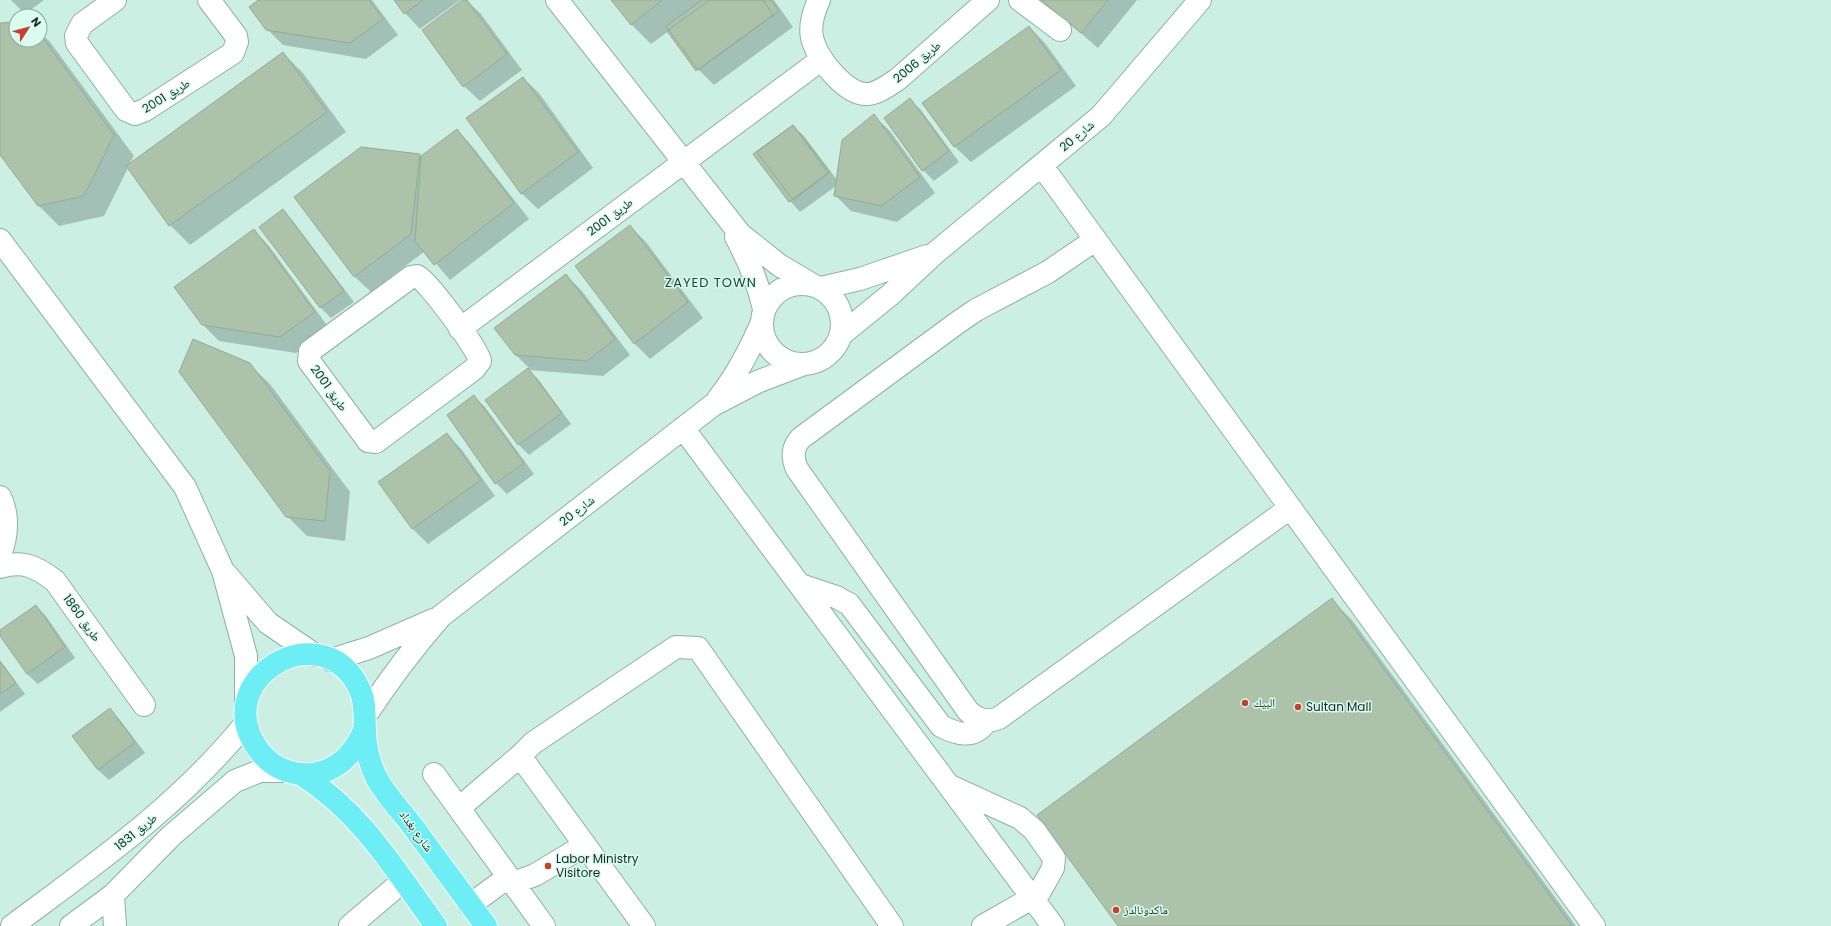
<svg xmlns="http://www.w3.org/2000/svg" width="1831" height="926" viewBox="0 0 1831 926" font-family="Poppins,'Noto Naskh Arabic',sans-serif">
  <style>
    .shadow { fill: #0003 }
    .building { fill: #acc3aa; stroke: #95ab93 }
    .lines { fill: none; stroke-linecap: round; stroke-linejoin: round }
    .minor-casing { stroke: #8eb1a5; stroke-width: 24 }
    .major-casing { stroke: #fff; stroke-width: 24 }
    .minor { stroke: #fff; stroke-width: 22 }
    .major { stroke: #6deef4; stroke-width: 22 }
    .poi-dot { fill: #ca3d2f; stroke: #d8fdf0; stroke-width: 1.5 }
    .labels { text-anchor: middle; stroke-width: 3; stroke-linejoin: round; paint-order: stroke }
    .street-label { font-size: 12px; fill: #192722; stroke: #d8fdf0 }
    .poi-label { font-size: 12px; fill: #192722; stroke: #d8fdf0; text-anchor: start }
    .neighbourhood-label { font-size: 13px; letter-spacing: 1px; fill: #204036; stroke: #d8fdf0 }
  </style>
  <rect width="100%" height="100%" fill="#cbf0e3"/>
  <path class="shadow" d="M11 0H44L25 14Z
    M259 0H372L398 35 366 59 283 45 267 29Z
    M395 0H460L420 29 405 13Z
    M464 0H466L481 14 522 70 480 101 464 86Z
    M613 0H774L793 27 714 85 698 69 670 30 651 44 631 24Z
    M1042 0H1137L1098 48Z
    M16 23V40H40V32L50 42 134 156 129 164 283 53 303 73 346 132 190 245 170 225 128 168 104 216 59 226 38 205 0 154V24Z
    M1029 27 1045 43 1076 86 971 162 955 147 924 104Z
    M523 78 539 93 593 168 538 209 522 194 467 119Z
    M910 100 921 110 959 162 934 181 923 170 885 118Z
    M874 116 890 131 935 193 897 222 851 211 835 195 836 186 800 212 790 201 793 126 804 136 837 180Z
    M457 130 472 146 529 219 450 280 425 251 371 292 355 277 295 198 419 155 422 157Z
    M283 210 293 221 354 302 331 318 321 308 260 227Z
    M630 226 646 242 703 318 650 359 634 343Z
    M254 230 269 246 329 328 296 353 219 341 203 325Z
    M566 275 582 291 630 355 603 376 529 370 538 379 571 424 529 455 519 445 486 400 529 368 516 355Z
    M249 364 270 384 350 492 345 541 307 536 287 516Z
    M474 397 485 407 534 474 507 494 496 483Z
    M447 434 462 450 495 496 428 544 413 529 380 482Z
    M1332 600 1352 620 1576 926H1119Z
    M36 606 46 616 75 658 38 684 27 674 0 634V631Z
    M0 660 25 694 0 712Z
    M109 709 120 720 145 753 109 780 98 770 73 737Z"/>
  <path class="building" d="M258 0H369L383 19 350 43 266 30 249 7Z
    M394 0H423L404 14Z
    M462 0H467L507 54 463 87 422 30Z
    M611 0H662L631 25Z
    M702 0H771L779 11 698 70 666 26Z
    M710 0H763L773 15 696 71 667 31Z
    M1041 0H1108L1081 33Z
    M16 22V40H40V34L114 135 84 196 38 206 0 155V23Z
    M1029 26 1061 70 954 147 922 103Z
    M283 52 327 112 169 226 126 166Z
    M523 77 578 152 521 194 466 118Z
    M910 98 949 151 922 171 884 118Z
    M874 114 920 177 881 206 834 196 842 140Z
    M793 125 830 172 793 200 757 152Z
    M793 125 828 173 789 202 753 154Z
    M457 129 514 203 434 265 415 241 421 156Z
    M361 147 420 154 411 234 354 277 294 197Z
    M283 209 344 291 320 308 259 227Z
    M630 225 688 302 634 344 575 266Z
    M254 229 315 312 280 337 202 325 174 287Z
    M566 274 615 339 587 361 515 355 494 328Z
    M193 339 250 363 330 471 325 521 286 517 179 372Z
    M528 368 562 413 518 445 485 400Z
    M474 395 524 463 495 484 447 415Z
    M447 433 481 480 412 529 378 482Z
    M1332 598 1572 926H1118L1037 815Z
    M36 605 65 647 27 674 0 636V630Z
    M0 662 16 683 0 694Z
    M110 708 135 742 98 770 72 736Z"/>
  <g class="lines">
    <g class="minor-casing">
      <path id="minor" d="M115 0 82 24 76 36 77 43 126 110 135 114 145 110 233 53 237 42 236 36 209 0
        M557 0 740 234 779 265 811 284
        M819 0C813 13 808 30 814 44 820 62 846 93 865 94 876 95 889 85 898 79L988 0
        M1020 0 1060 30
        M1042 166 1594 926
        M736 237C749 261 758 283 764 309
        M0 240 185 487 223 571 246 656V702
        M1095 240 1048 272 976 310 957 323 801 438C792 447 792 458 797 469L968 711C977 720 987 723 999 718L1290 508
        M417 276C428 281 478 349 480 361L474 369 376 442 368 441 366 438 309 361 310 351 411 277Z
        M762 324a40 40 0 1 1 80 0a40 40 0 1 1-80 0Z
        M821 288 860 279 927 256
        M460 329 822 59
        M842 334 890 295 935 253 1101 116 1200 0
        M718 399C737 375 750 350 762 322
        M683 428 1053 926
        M0 497C9 514 7 538 0 554
        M0 567C23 560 37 567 55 581L144 705
        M226 574 268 623 315 655
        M800 585 836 597 849 604 941 726C958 735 974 739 987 721
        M331 660 369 648 433 620
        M366 715C389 680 413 648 441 616L713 405 757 382 804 364
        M520 756 533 743 676 647 698 648 892 926
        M434 774 544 926
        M950 786 1020 818 1034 830 1054 858 1053 868 1034 902
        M459 808 520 756 644 926
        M513 883 535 875 585 845
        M113 895 115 926
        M470 905 508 877
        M12 926C95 864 180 805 246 723
        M71 926 113 895 171 836 235 781 260 771H284
        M350 926 403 881
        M983 926 1032 898"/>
    </g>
    <g class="major-casing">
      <path id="major" d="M365 728C355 752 340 770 313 774 293 776 273 768 261 753 203 681 323 609 360 690 366 704 364 715 365 729 365 746 369 762 376 777 385 794 399 809 411 824 436 858 461 892 486 926
        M302 775C362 813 395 870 436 926"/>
    </g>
    <use href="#minor" class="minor"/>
    <use href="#major" class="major"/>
  </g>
  <g class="poi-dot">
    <circle cx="1245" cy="703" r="4"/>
    <circle cx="1298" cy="707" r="4"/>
    <circle cx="548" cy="866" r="4"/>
    <circle cx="1116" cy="910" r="4"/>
  </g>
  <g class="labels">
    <g class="street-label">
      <text transform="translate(917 62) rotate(-40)" y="4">طريق 2006</text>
      <text transform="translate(166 96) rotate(-32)" y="4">طريق 2001</text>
      <text transform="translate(1077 136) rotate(-40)" y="4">شارع 20</text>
      <text transform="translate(610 217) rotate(-37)" y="4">طريق 2001</text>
      <text transform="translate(329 388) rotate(54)" y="4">طريق 2001</text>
      <text transform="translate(577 511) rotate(-38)" y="4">شارع 20</text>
      <text transform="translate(82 618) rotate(54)" y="4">طريق 1860</text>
      <text transform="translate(416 831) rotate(54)" y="4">شارع بغداد</text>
      <text transform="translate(136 832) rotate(-39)" y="4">طريق 1831</text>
    </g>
    <g class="poi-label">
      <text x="1253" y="707">البيك</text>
      <text x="1306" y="711">Sultan Mall</text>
      <text x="556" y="863">Labor Ministry<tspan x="556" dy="14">Visitore</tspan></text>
      <text x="1124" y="914">ماكدونالدز</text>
    </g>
    <g class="neighbourhood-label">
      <text x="711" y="287">ZAYED TOWN</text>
    </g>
  </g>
  <g transform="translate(28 28) rotate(54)"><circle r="19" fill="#d8fdf0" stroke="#8ca79e"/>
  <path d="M0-3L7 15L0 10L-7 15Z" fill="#ca3d2f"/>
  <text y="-6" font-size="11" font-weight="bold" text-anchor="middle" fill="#192722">N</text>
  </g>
</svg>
